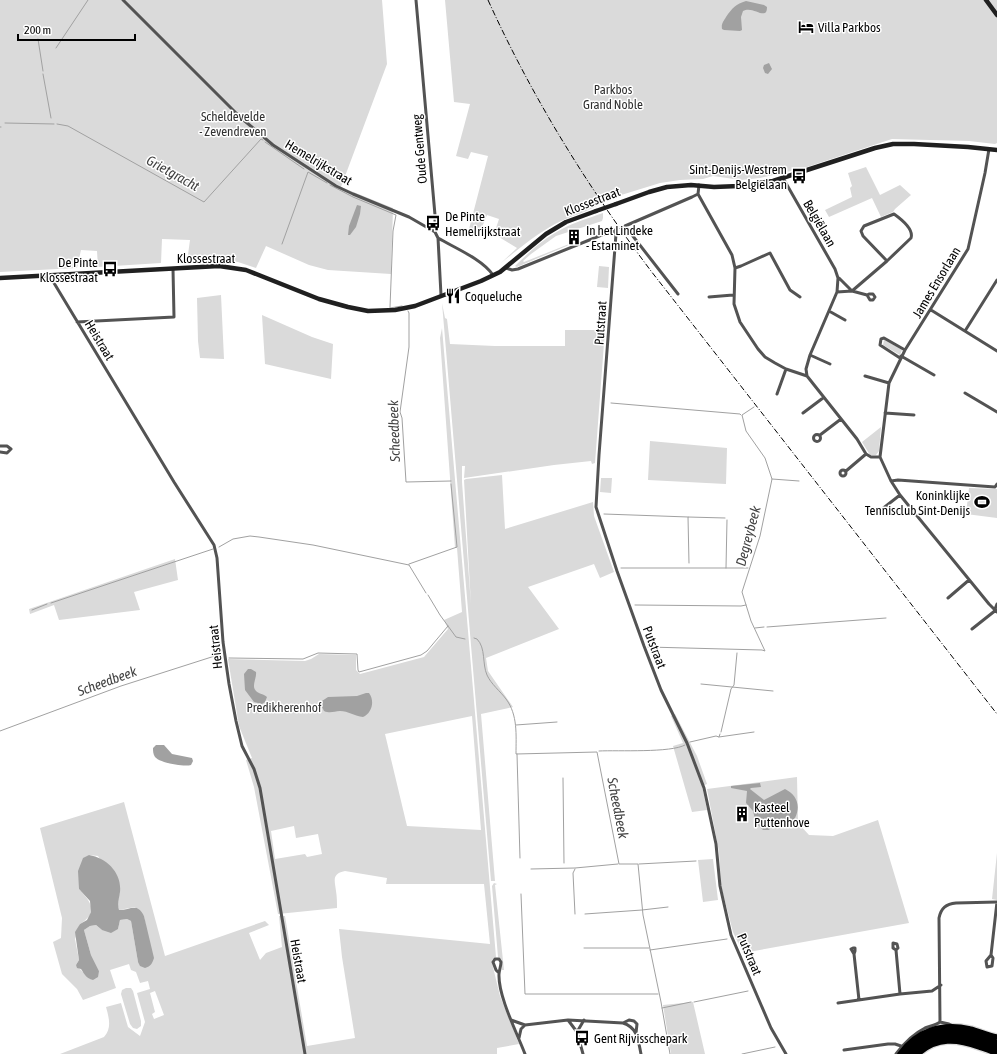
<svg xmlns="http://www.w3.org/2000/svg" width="997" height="1054" viewBox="0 0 997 1054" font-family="'Asap Condensed',sans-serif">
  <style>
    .green { fill: #dadada; fill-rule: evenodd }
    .water { fill: #a1a1a1 }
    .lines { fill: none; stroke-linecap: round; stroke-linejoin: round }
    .stream { stroke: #a1a1a1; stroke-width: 1 }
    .highway-casing { stroke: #dbdbdb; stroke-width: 8 }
    .street { stroke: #535353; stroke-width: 3 }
    .secondary { stroke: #202020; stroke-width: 4.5 }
    .highway { stroke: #000; stroke-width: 5.5 }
    .rail { stroke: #000; stroke-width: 1; stroke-dasharray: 6 2 1 2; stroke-linecap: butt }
    .secondary-bridge { stroke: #202020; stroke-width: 4.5 }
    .labels { text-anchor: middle; stroke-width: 3; stroke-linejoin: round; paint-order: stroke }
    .poi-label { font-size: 13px; fill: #000; stroke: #fff; text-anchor: start }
    .park-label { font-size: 13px; fill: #313131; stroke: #fff }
    .street-label { font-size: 13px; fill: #000; stroke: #fff }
    .water-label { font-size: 14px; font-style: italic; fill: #424242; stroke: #fff }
  </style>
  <rect width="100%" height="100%" fill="#fff"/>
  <path class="green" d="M0 0H382L387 64 341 187 393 208 391 274 328 270 309 265 266 246 256 268 238 262 219 260 187 262 190 240 162 239 161 263 98 267 97 251 81 250 77 268 0 272Z
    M445 0H997V143L995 144 969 141 892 139 804 168 760 178 741 180 713 176 703 179 680 180 660 183 605 200C591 212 571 215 555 224 535 235 517 250 500 264L517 248 494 234 499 219 487 215 480 232 469 229 488 156 471 152 468 159 456 156 470 104 454 102Z
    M866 167 880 195 900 185 911 195 895 209 893 212 881 217 872 198 829 217 825 210 852 197 850 188 852 186 848 173Z
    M603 213V218L602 221 556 236 531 254 523 261 524 262 569 244V245L517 267 515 266C529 252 544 238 562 229 575 222 589 218 603 213Z
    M599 266 609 267 608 288 597 287Z
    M221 295 224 359 200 358 198 341 197 298Z
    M442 303 445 318 447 319 450 344 495 346H565V330H605L595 463 592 464 591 461 554 465 464 478 465 466H462V482L471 605 464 480 466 479 502 475 505 529 593 502 594 516 614 572 600 578 594 564 528 587 559 629 486 658 488 671 513 707 481 714 495 881H491Z
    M262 315 312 337 333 344 331 379 265 364Z
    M442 328 496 957 492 960V963L500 996 519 1044 497 1048V1054H60L104 1037C112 1028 109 1018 106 1007L121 1003 128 1027 140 1036 145 1022 137 993 150 989 148 981 140 983 136 972 131 970 129 964 110 970 116 988 83 1000 77 989 62 974 53 942 61 938 62 918 40 828 124 802 165 956 265 921 269 925 249 933 260 960 266 953 282 947 279 916H285L307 1046 355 1038 342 957 339 929 490 944 484 884H386L387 878 345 871C331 874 335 881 336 891 337 897 337 903 337 908L278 914 254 787 246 760 252 758 239 726 228 659 305 661 311 659 319 654 356 655V670L360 674 424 657 448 629 444 620 462 612 457 548H455L440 338ZM472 716 481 830 407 826 385 734ZM294 826 296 838 318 834 322 854 307 857 305 854 275 859 271 831ZM89 855 98 856 120 891 117 903 119 910 135 907 144 916 146 927 138 962 131 921 127 919 120 920 118 929 102 930 96 925 90 926 84 930 91 955 99 971 83 972 76 965 79 960 75 939 80 924C99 912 91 902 79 889ZM155 991 164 1015 154 1019 152 1014 155 1012 150 993Z
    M884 340H886L902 350 900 355 883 345Z
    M881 427 879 451 876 455H870L862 442Z
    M650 441 727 448 726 484 648 480Z
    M601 478H612L611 493 600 492Z
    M969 488 997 489V518L966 514Z
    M175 559 178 580 134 592 140 610 59 620 54 605 30 614 29 609Z
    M675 714 697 756 707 784 702 786 707 810 692 812 673 746 683 743 671 716Z
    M797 777 798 823 809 835 833 836 878 820 909 923 743 953 733 932 721 886 719 852 707 789Z
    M997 853V900L992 899Z
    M713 859 718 900 703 902 698 860Z
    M494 883 497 884 495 885 504 970H502V960L498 957 492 886Z
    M126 988H131L133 991 141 1021V1026L137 1029 133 1028 130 1024 121 994 122 990Z
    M693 1002 705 1054H671L663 1005Z"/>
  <path class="water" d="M746 1 764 5 767 7C767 22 753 5 743 11L741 17 742 30 740 31 724 30 722 29C721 23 724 21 726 17 732 8 736 4 746 1Z
    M769 63 772 69 768 74 765 73 763 68 764 65Z
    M357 205 361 206 360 214 356 227 350 235H348L349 226Z
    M248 669H251L256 672C257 678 251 686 256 691 259 694 264 694 267 697L265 702 262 704 254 702 245 690 244 674Z
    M366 693H369C375 701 372 713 363 717 355 716 348 711 340 711 334 711 331 714 324 711L322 707V701L328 697 357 696Z
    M156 745H164L172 754 192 758 193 761 191 765C184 767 160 763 155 757 153 754 153 751 153 748Z
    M760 783 761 787 751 788 750 789 764 800 785 789C797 795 801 806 795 818L793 820 778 819 769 830H763L756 823 753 811 746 803 747 791 731 788V786Z
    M89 855C107 858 122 873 120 892 119 899 117 903 119 910 131 910 137 902 144 916L154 958C152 964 151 966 145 968L140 966 138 962 131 921 127 919 120 920 118 929 111 933 102 930 96 925 90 926 84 930 91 955 99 971 98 977 93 980C86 978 85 975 81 969L77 968 76 965 79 960 75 932 80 924 87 920 91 912 90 901 79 889 78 871 83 858Z"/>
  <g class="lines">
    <path class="stream" d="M38 39 43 71
      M56 48 88 0
      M43 74 51 118
      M5 123 54 124
      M57 124 68 126 204 202 261 139 263 140
      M0 127H1
      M265 142 304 169
      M330 185 353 197 396 215 393 231 390 307V308L402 306
      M282 244 308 172 327 183
      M408 311 409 313V347L400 412 402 418 406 482 451 481
      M611 403 740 414 741 415
      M772 479 799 481
      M604 514 688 517
      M219 547 233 539 250 536 259 537 313 545 409 565
      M689 563 688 517 725 518
      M409 564 457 547 451 484
      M409 565 426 593
      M621 568H748
      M726 568 727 520
      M428 595 440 615 456 637 465 639
      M51 603 213 549
      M635 605 741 606 746 605
      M32 610 47 604
      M767 627 886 618
      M755 628 764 627
      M474 638 477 639C486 648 482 664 487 675 491 684 500 691 506 699 518 715 516 735 516 754L597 752 619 864H638L643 915 661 1002 670 1054
      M648 647 762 650 765 651 751 621 742 592 760 536 772 479 765 458 746 431 742 415 754 407
      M229 658 303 659 318 653 357 654 358 670 359 672 421 655 427 651 448 626
      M701 684 773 691
      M516 725 557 722
      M0 731 121 686 221 654
      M721 732 731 689 734 685 737 653
      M719 737 754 732
      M690 742 716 736 719 737 720 734
      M599 751C618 750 671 753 685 745
      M517 754 520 858
      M563 778 564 863
      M639 864 696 861
      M531 869 575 868 618 864
      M575 869 573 873 575 914
      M521 894 525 994H658
      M585 914 642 910 668 907
      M584 948H649
      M650 950 727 939
      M694 1002 748 991
      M662 1008 691 1002
      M742 1054 775 1047"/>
    <g class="highway-casing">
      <path id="highway" d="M900 1054C916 1031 942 1022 970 1029 979 1031 988 1036 997 1037
        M906 1054C932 1020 963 1031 997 1043
        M912 1054C937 1025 967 1038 997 1048
        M918 1054C937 1037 957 1039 979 1047 985 1049 992 1051 997 1054"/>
    </g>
    <path class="street" d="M123 0 240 117 273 145 336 186 353 194 409 217 435 232
      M416 0 435 215V232L438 238 441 295
      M989 149 985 173 968 249 905 350 889 383 880 457 891 481 900 495 989 604 997 612
      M783 178 835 269 838 278 837 292 810 355 806 369 807 376 857 439 866 454 871 457H880
      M698 194 732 255 735 268 734 304 740 322 758 349 765 357 775 363 786 369 807 376
      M438 238C455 248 482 259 493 275
      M506 268 512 270 518 269 614 230 616 234 599 455 596 507 617 571 644 646 661 690 687 743 704 788 716 844 720 886 731 935 771 1028 786 1054
      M735 268 741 266 770 253 790 290 800 297
      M52 275 54 283 174 482 214 545 217 558 223 642 229 684 236 721 242 746 254 769 260 788 305 1054
      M839 278 852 291
      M852 291 887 261 911 238C914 229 901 219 894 214L864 226 861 231 863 236 887 261
      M837 292 852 291 867 295 869 294H873L875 297 873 300H870L867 295
      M678 294 625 226 692 197 698 194 699 185
      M709 297 733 295
      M931 310 997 351
      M829 311 845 320
      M77 322 174 317 173 269
      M965 331 997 280
      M810 355 830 364
      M901 356 934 375
      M900 358 880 345 881 339 884 338 905 350
      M865 376 889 383
      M965 393 997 412
      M777 394 786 369
      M803 413 823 398
      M885 413 914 415
      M813.5 438a3.5 3.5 0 1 1 7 0a3.5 3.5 0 1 1-7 0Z
      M820 435 841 419
      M0 446H7L11 449 7 453 0 452
      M840 473a3 3 0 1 1 6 0a3 3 0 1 1-6 0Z
      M846 471 866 454
      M891 481 898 480 995 487 997 484
      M877 513 900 495
      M948 598 969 580
      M995 609 997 604
      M972 629 996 610
      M896 950 893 948V943L897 944 898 948 896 950 900 994
      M854 954 851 949 853 948H855V951L854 954 859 1000
      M499 973 496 970 493 962 495 959H499L501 962C501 966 499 971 499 974 498 996 517 1033 525 1054
      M838 1003 900 994 932 991 941 985
      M511 1020 525 1025 568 1020 623 1023C638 1028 638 1040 641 1054
      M568 1020 577 1032 583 1054
      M940 1022 939 918C941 908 946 904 956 903L997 902 991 955 986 961 987 967 992 966 993 958 991 955
      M940 1022 949 1024 953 1026
      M623 1023 629 1020 634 1021 637 1024 636 1033
      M577 1032 584 1020
      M519 1038 521 1029 525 1025
      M844 1050 888 1044H895L901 1046
      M896 1054C904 1043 913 1034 925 1028 930 1026 936 1025 940 1022"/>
    <path class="secondary" d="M986 0 997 15
      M616 204 649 192 667 187 691 185 714 187 739 186 773 181 875 148 893 144H914L968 147 997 150
      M0 278 219 266 246 270 319 299 348 307 368 311 395 310 415 306 481 281 500 272 546 234 566 222 596 211"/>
    <use href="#highway" class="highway"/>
    <path class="rail" d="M488 0C532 97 587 186 651 271L997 714"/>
    <path class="secondary-bridge" d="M596 211 616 204"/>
  </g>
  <defs>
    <g id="hotel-bare" transform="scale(1.2)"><path d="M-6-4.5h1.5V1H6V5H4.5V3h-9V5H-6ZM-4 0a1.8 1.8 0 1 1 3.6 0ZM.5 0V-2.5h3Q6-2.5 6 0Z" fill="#000" stroke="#fff" stroke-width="2.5" paint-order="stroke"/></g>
    <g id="bus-bare" transform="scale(1.2)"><path d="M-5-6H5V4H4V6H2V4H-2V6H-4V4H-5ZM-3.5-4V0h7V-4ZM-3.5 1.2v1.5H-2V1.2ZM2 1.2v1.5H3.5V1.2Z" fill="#000" stroke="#fff" stroke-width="2.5" paint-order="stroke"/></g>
    <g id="building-bare" transform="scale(1.2)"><path d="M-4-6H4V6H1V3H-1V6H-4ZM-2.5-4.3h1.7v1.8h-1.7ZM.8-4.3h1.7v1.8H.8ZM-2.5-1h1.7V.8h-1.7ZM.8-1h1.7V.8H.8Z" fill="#000" stroke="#fff" stroke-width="2.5" paint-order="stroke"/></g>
    <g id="restaurant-bare" transform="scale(1.2)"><path d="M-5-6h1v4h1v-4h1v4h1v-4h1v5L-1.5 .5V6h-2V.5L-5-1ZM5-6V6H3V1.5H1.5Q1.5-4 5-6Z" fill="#000" stroke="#fff" stroke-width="2.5" paint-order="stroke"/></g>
    <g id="stadium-bare" transform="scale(1.2)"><path d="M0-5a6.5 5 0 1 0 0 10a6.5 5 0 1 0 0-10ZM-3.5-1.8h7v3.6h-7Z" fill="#000" stroke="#fff" stroke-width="2.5" paint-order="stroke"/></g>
  </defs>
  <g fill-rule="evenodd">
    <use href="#hotel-bare" x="806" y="27"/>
    <use href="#bus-bare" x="799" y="176"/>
    <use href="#bus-bare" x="433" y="223"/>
    <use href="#building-bare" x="574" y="237"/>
    <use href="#bus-bare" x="110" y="269"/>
    <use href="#restaurant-bare" x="453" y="296"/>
    <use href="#stadium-bare" x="982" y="502"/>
    <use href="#building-bare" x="742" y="814"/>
    <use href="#bus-bare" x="582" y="1038"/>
  </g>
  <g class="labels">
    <g class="poi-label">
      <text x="818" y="32">Villa Parkbos</text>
      <text x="787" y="174" text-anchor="end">Sint-Denijs-Westrem<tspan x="787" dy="15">Belgielaan</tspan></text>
      <text x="445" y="221">De Pinte<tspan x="445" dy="15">Hemelrijkstraat</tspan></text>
      <text x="586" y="235">In het Lindeke<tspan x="586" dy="15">- Estaminet</tspan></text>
      <text x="98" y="267" text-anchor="end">De Pinte<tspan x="98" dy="15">Klossestraat</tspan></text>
      <text x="465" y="301">Coqueluche</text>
      <text x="970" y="500" text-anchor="end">Koninklijke<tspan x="970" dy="15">Tennisclub Sint-Denijs</tspan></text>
      <text x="754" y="812">Kasteel<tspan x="754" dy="15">Puttenhove</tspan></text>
      <text x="594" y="1043">Gent Rijvisschepark</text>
    </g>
    <g class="park-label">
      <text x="613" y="94">Parkbos<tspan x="613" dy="15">Grand Noble</tspan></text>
      <text x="233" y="121">Scheldevelde<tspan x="233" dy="15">- Zevendreven</tspan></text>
      <text x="284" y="712">Predikherenhof</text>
    </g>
    <g class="street-label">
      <text transform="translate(419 149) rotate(-95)" y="5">Oude Gentweg</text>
      <text transform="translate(319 162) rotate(31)" y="5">Hemelrijkstraat</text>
      <text transform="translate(592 201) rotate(-21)" y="5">Klossestraat</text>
      <text transform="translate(820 223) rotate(60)" y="5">Belgiëlaan</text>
      <text x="206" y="263">Klossestraat</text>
      <text transform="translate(936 282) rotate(-59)" y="5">James Ensorlaan</text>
      <text transform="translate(600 323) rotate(-86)" y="5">Putstraat</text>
      <text transform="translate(100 340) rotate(59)" y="5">Heistraat</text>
      <text transform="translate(215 647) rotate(-96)" y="5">Heistraat</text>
      <text transform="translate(655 647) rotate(69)" y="5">Putstraat</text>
      <text transform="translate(750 954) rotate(67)" y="5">Putstraat</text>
      <text transform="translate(299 961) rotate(80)" y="5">Heistraat</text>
    </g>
    <g class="water-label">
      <text transform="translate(173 173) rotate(29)" y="5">Grietgracht</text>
      <text transform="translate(394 431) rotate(-92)" y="5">Scheedbeek</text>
      <text transform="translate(748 536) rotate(-75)" y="5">Degreybeek</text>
      <text transform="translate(107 681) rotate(-20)" y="5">Scheedbeek</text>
      <text transform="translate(618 808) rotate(79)" y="5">Scheedbeek</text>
    </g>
  </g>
  <path d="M18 34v6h117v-6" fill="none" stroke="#000000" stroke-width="2"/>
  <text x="24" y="34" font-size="12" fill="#000000" stroke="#ffffff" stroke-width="3" paint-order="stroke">200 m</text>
</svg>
